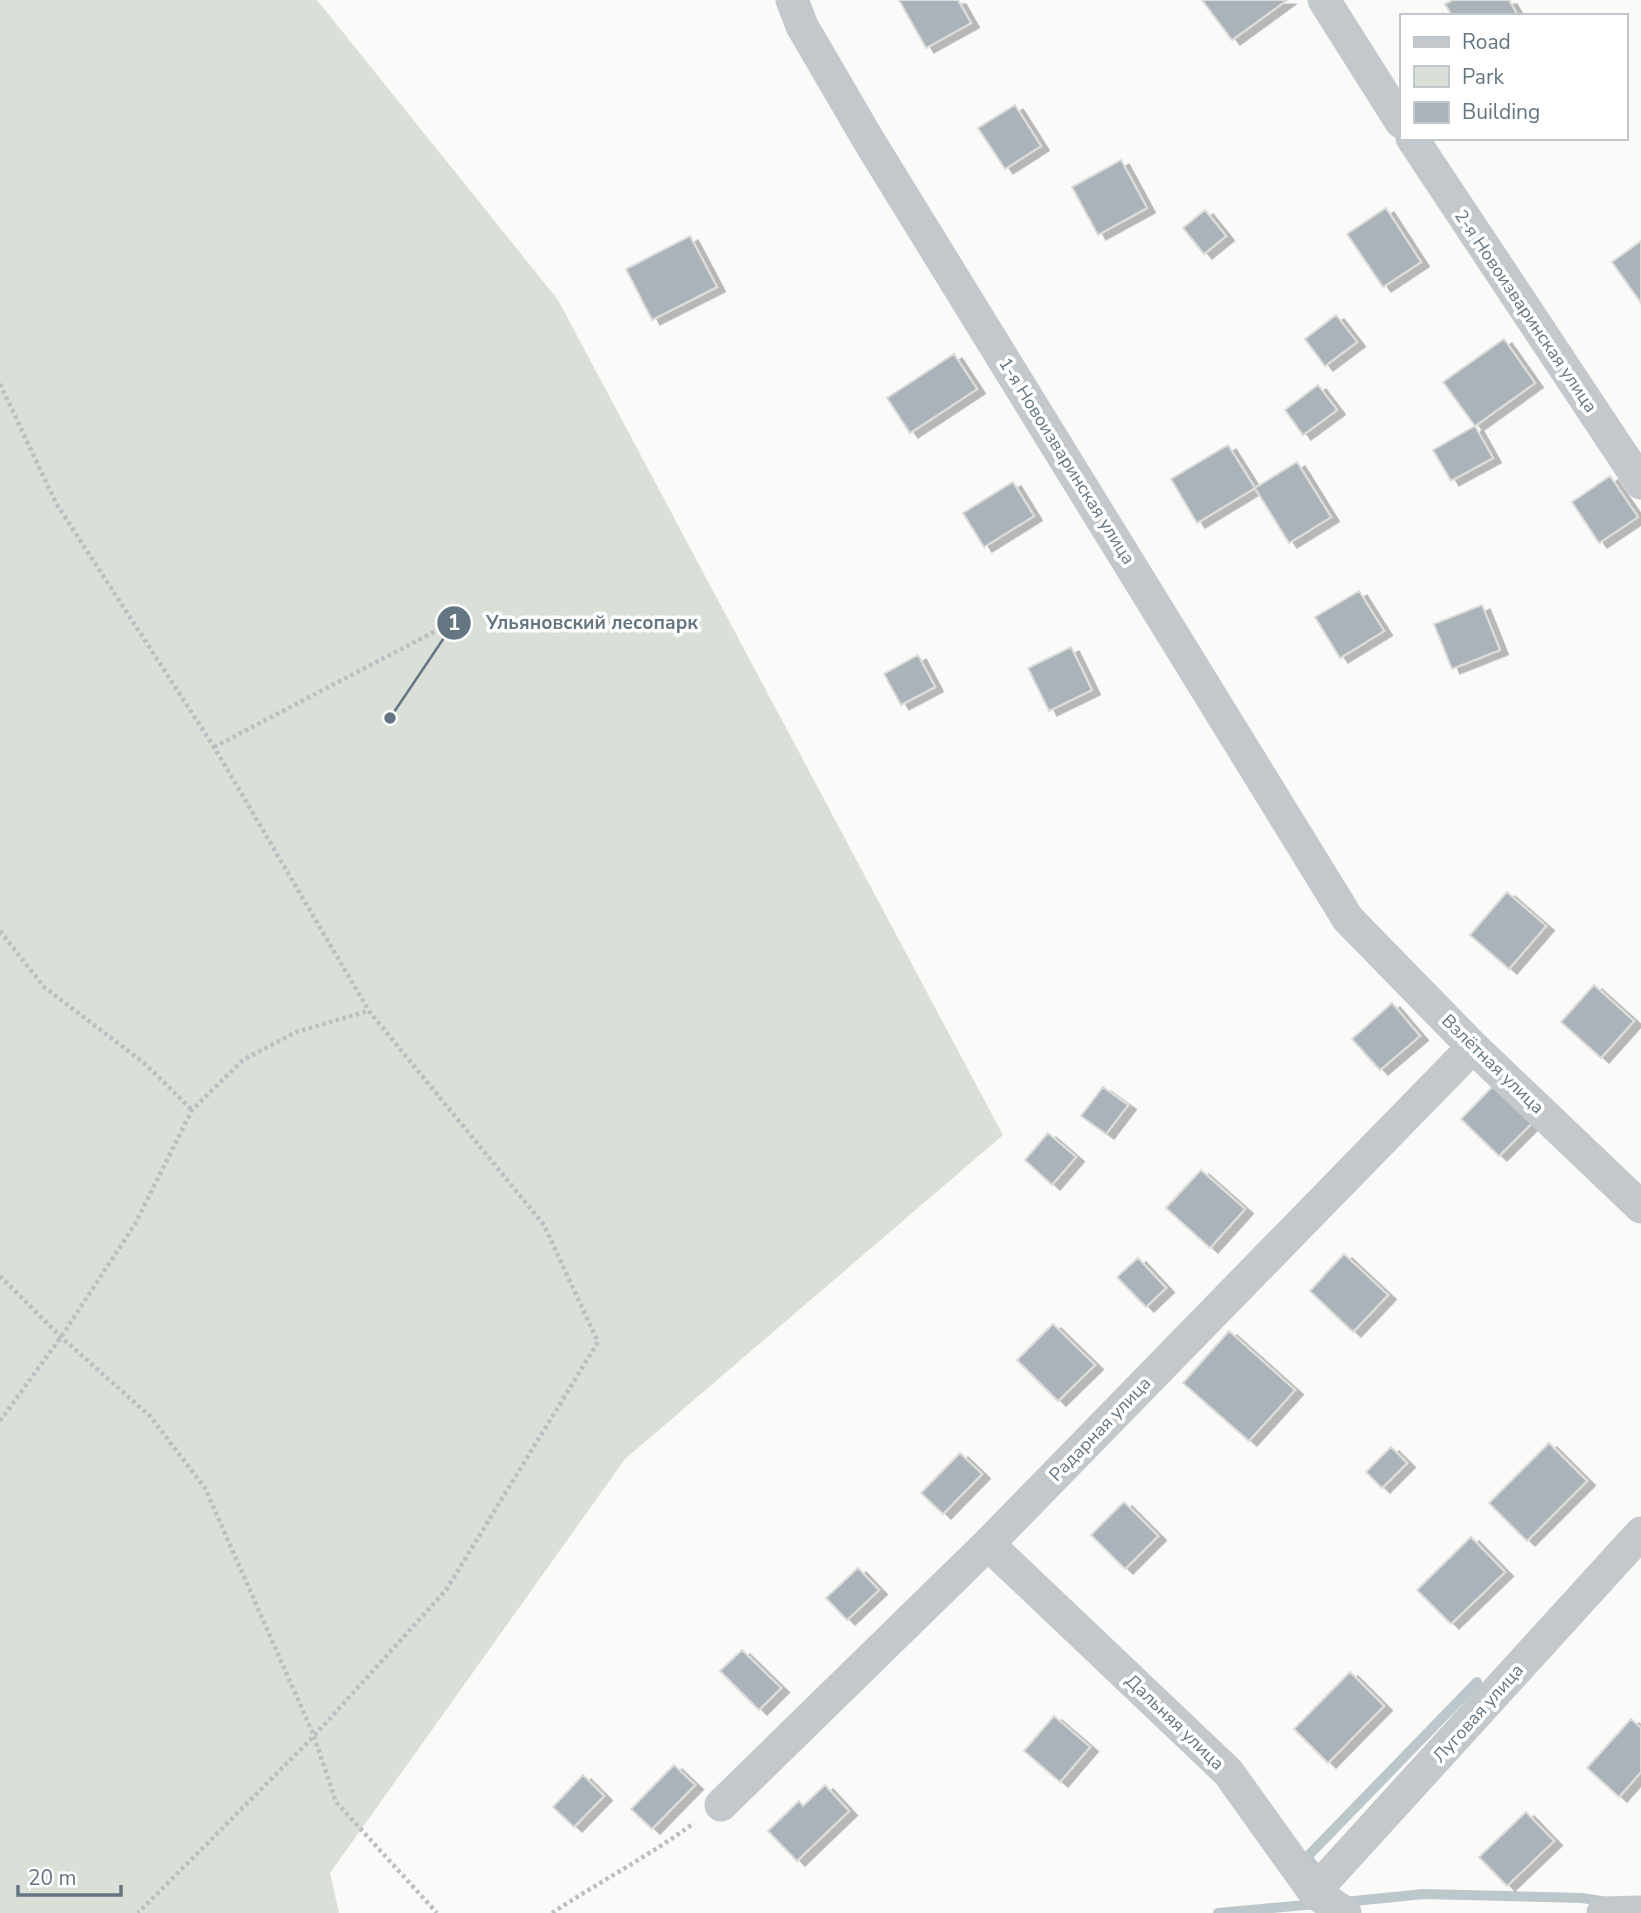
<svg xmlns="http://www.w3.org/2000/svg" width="1641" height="1913" viewBox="0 0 1641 1913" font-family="'Nunito Sans',sans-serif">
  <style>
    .green { fill: #dadfd7 }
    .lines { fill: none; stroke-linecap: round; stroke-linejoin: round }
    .stream { stroke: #bbc7cb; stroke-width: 10 }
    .building { fill: #aab3b9; stroke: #dcdcda; stroke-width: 2; filter: url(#shadow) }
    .path { stroke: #bbbfc2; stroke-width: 4.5; stroke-dasharray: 3.5 3.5; stroke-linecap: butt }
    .minor { stroke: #c3c8cc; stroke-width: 33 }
    .labels { text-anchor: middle; stroke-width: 7; stroke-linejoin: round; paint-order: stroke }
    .street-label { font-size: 18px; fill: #657683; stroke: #fff }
    .leader { fill: none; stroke: #657683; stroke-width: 2.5 }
    .callout-dot { fill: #657683; stroke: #fff; stroke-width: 2.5 }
    .mark-label { font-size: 21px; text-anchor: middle; font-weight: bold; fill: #fff }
    .callout-label { font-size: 19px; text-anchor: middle; font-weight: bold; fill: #657683; stroke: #fff; stroke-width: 7; stroke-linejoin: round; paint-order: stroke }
  </style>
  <defs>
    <filter id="shadow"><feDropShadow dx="8" dy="4.5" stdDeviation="0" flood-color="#0004"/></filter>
  </defs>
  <rect width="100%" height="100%" fill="#fafaf8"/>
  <path class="green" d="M0 0H317L558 300 1003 1135 625 1459 330 1873 339 1913H0Z"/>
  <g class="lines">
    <path class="stream" d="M1315 1867 1307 1857 1477 1682
      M1344 1902 1424 1894 1582 1898 1607 1902
      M1218 1913 1316 1904"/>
  </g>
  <path class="building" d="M899 0H958L971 23 926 48Z
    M1202 0H1287L1232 40Z
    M1453 0H1509L1518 16H1452L1445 4Z
    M1015 105 1041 146 1005 169 978 128Z
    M1121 160 1147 208 1098 235 1072 187Z
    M1386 208 1421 262 1383 287 1347 234Z
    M1205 210 1226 236 1204 254 1183 228Z
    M690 236 717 287 652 320 626 269Z
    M1641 241V303L1612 262Z
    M1336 315 1357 342 1325 366 1305 339Z
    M1504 339 1535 383 1475 426 1443 382Z
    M954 354 977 389 910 433 887 398Z
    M1318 385 1337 410 1303 435 1285 410Z
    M1475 426 1493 458 1451 481 1433 450Z
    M1228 445 1255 488 1197 523 1171 479Z
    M1297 462 1331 517 1289 543 1255 488Z
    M1610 476 1638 517 1599 543 1572 502Z
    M1013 482 1034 516 984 547 963 513Z
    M1359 591 1384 631 1340 658 1315 617Z
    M1482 605 1500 650 1452 669 1434 624Z
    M1071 647 1092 690 1049 711 1028 668Z
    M918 655 935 687 901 705 884 674Z
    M1507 892 1546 926 1509 969 1470 935Z
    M1594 985 1634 1021 1601 1058 1561 1022Z
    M1392 1003 1420 1036 1380 1070 1352 1039Z
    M1498 1081 1537 1118 1499 1156 1461 1119Z
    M1103 1087 1128 1105 1106 1134 1081 1116Z
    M1048 1133 1076 1157 1052 1185 1025 1160Z
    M1201 1170 1245 1209 1210 1248 1166 1208Z
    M1344 1254 1388 1295 1353 1332 1310 1291Z
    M1138 1258 1166 1288 1146 1307 1117 1277Z
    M1053 1324 1095 1365 1058 1401 1017 1360Z
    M1229 1331 1295 1390 1249 1441 1183 1383Z
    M1549 1443 1587 1481 1527 1541 1489 1503Z
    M1391 1447 1407 1463 1382 1488 1366 1472Z
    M960 1453 982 1474 943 1514 921 1493Z
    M1124 1502 1158 1536 1125 1569 1091 1535Z
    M1471 1537 1505 1572 1451 1624 1417 1590Z
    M858 1568 879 1590 847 1620 826 1598Z
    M742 1650 781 1688 759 1710 720 1671Z
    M1350 1672 1384 1706 1328 1763 1294 1729Z
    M1054 1716 1090 1747 1060 1782 1024 1751Z
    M1631 1719 1641 1728V1772L1619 1797 1587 1768Z
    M674 1765 695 1785 652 1829 631 1809Z
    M583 1775 604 1796 574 1827 553 1807Z
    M825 1785 849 1811 797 1861 768 1831 799 1801 803 1806Z
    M1526 1812 1554 1841 1507 1886 1479 1857Z"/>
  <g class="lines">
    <path class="path" d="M0 384 56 503 214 747 369 1011 544 1225 598 1342 446 1590 314 1736 138 1913
      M214 747 449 624
      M0 931 44 987 144 1063 192 1110
      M0 1276 61 1337 150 1416 205 1488 314 1736 336 1802 437 1913
      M0 1421 61 1337 135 1224 192 1110 243 1060 296 1032 368 1011
      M552 1913C599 1882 649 1856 694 1823"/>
    <path class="minor" d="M792 0 802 26 869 141 1348 919 1473 1047 1641 1207
      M1324 0 1401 122
      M1412 138 1641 483
      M988 1544 1228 1772 1314 1892 1345 1913
      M721 1805 988 1544 1473 1047
      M1314 1892 1641 1533
      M1603 1913 1641 1912"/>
  </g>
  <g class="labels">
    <g class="street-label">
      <text transform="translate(1526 311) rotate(56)" y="6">2-я Новоизваринская улица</text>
      <text transform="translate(1067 461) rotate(58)" y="6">1-я Новоизваринская улица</text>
      <text transform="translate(1493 1064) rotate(44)" y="6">Взлётная улица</text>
      <text transform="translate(1100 1429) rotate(-46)" y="6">Радарная улица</text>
      <text transform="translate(1478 1713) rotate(-48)" y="6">Луговая улица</text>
      <text transform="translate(1175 1722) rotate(44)" y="6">Дальняя улица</text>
    </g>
  </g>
  <path class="leader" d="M390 718L454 623"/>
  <g class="callout-dot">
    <circle cx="390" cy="718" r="7"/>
    <circle cx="454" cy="623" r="18"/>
  </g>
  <g class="mark-label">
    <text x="454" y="630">1</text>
  </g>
  <g class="callout-label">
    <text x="592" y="629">Ульяновский лесопарк</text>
  </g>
  <rect x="1400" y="14" width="228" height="126" fill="#ffffff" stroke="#c1c8cd" stroke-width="2"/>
  <rect x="1414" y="37" width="35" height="10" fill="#c3c8cc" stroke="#c1c8cd" stroke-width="2"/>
  <text x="1462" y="49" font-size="21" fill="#657683">Road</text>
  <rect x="1414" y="66" width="35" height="21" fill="#dadfd7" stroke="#c1c8cd" stroke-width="2"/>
  <text x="1462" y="84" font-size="21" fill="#657683">Park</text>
  <rect x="1414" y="102" width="35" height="21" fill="#aab3b9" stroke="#c1c8cd" stroke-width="2"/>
  <text x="1462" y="119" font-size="21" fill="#657683">Building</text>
  <path d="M18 1885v10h103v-10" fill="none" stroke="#657683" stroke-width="3.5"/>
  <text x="28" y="1885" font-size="21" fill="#657683" stroke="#ffffff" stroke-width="5" paint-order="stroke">20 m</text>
</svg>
